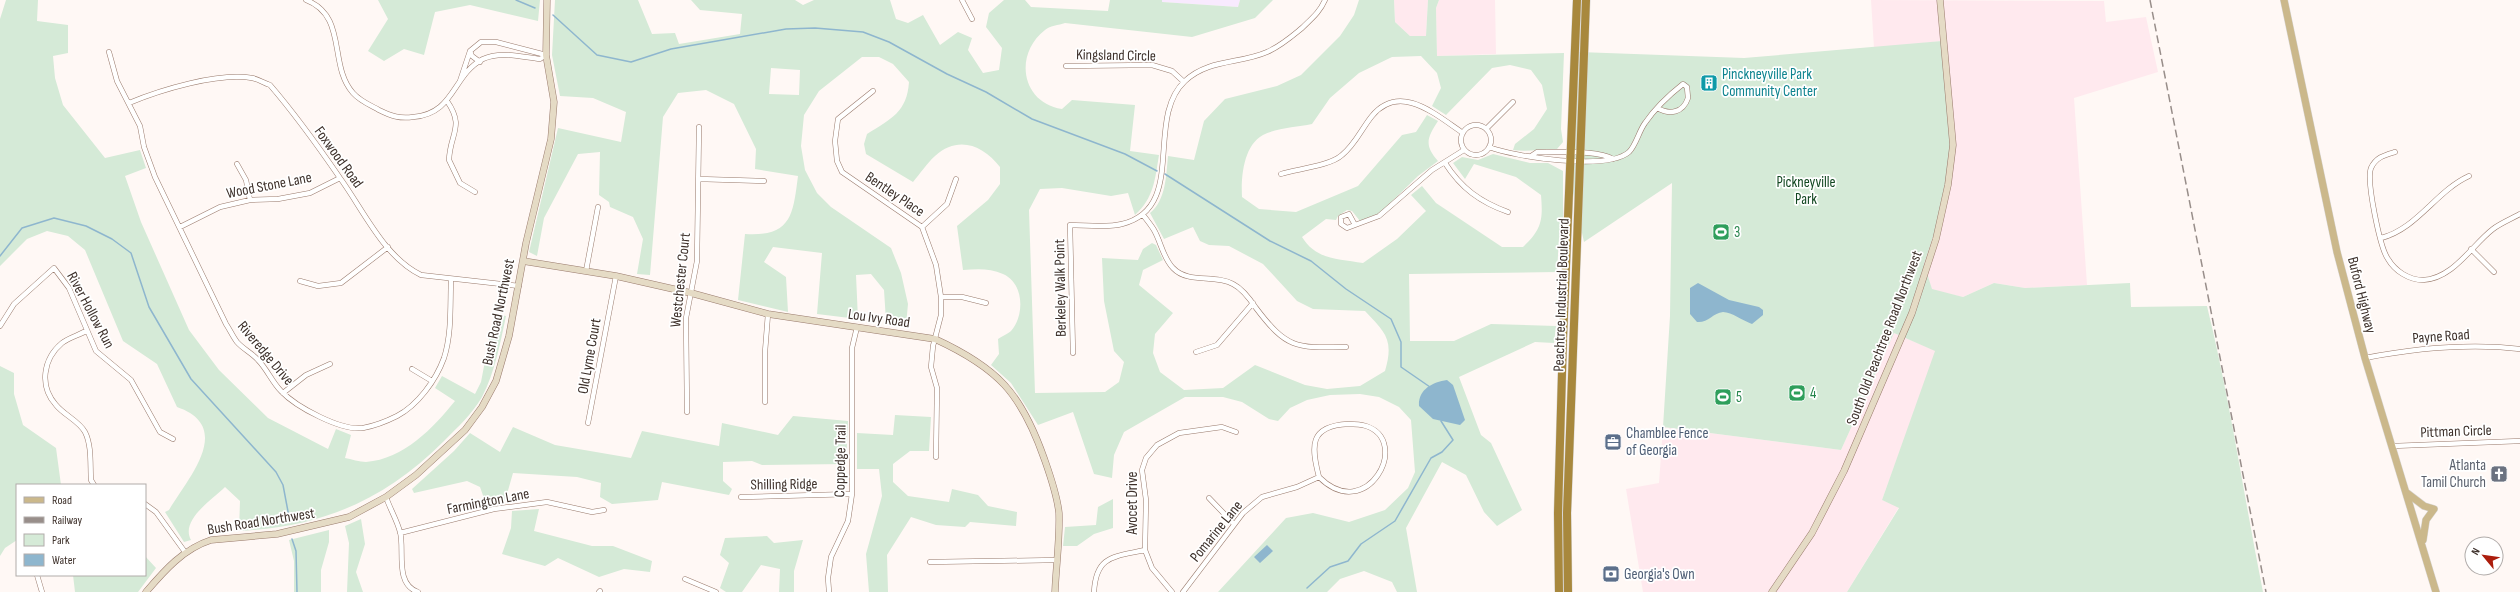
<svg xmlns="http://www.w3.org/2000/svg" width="2520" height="592" viewBox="0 0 2520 592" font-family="'Sofia Sans Condensed',sans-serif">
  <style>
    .industrial { fill: #ffe9ee }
    .education { fill: #f8eafe }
    .green { fill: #d5ead7; fill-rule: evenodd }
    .water { fill: #8eb6ce }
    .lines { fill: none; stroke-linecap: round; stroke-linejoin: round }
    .stream { stroke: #8eb6ce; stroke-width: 1.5 }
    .street-casing { stroke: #997a6c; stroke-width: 5.5 }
    .secondary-casing { stroke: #997a6c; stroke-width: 7 }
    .primary-casing { stroke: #d8d6d4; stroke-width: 8 }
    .highway-casing { stroke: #d8d6d4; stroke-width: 9 }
    .street { stroke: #fff; stroke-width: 4.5 }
    .secondary { stroke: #e5dbc5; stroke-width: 6 }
    .primary { stroke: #cbb88b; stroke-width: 7 }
    .highway { stroke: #a8883d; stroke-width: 8 }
    .rail { stroke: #988e8a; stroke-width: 1.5; stroke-dasharray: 8 4; stroke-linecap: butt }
    .labels { text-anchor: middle; stroke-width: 3.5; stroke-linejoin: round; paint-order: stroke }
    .street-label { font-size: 15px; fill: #3d302a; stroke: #fff }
    .culture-label { font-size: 15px; fill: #0d838f; stroke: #fff; text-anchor: start }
    .park-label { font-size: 15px; fill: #124721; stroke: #fff }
    .leisure-label { font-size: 15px; fill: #27864d; stroke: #fff; text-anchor: start }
    .service-label { font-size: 15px; fill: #4e5e75; stroke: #fff; text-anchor: start }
    .worship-label { font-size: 15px; fill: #5b616d; stroke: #fff; text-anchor: end }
  </style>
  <rect width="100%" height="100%" fill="#fff8f5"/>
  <path class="industrial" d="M1394 0H1428L1426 36H1410L1395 22Z
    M1439 0H1495L1496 54 1437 56 1436 8Z
    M1871 0 2104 1 2106 22 2146 17 2158 72 2074 98 2087 285 2025 288 1994 283 1963 297 1932 290 1924 264 1935 231 1942 41 1874 48Z
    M1894 333 1936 351 1882 500 1899 507 1847 592H1643L1626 489 1659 483 1663 427 1841 450Z"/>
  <path class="education" d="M1162 0H1240L1238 7 1162 2Z"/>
  <path class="green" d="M6 0H38L37 21 68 25V53L53 56 55 78 63 105 105 158 140 150 146 168 125 176 141 222 189 330 219 370 268 418 328 449 336 429 351 435 345 458C351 459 360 462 366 462 404 459 433 428 455 401L435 388 442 376 475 394 481 382 494 314 506 316C500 344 495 372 482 397 472 414 458 427 444 441 385 500 322 527 239 531L240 501 225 487C212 500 180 520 191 540L184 542 165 512 169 510C188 478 235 427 177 407L157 364 123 341 85 250 68 236 47 231 27 239 0 266V19Z
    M378 0H540L538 21 470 5 435 12 424 55 404 49 384 61 368 51 388 19Z
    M555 0H638L652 34 675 33 679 44 740 34 742 14 700 10 691 0H795L803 5 814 0H890L896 19 908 23 923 15 940 45 958 32 972 38 968 50 983 73 999 70 1002 48 986 27 989 13 1004 0H1025L1031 7 1108 11 1110 0H1162V2L1238 7 1240 0H1273L1255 18 1192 37 1065 23C1059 25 1049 26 1045 30 1013 55 1022 103 1062 109L1072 100 1135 105 1130 151 1159 155C1155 179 1154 198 1135 215L1128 193 1111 196 1062 188 1040 189 1029 210 1035 393 1105 392 1119 382 1124 362 1114 351 1104 301 1102 258 1138 260 1143 249 1152 243 1156 245 1163 260 1143 270 1139 285 1173 313 1155 334 1153 353 1160 372 1184 390 1223 388 1255 365 1305 385 1327 389 1360 386 1385 371C1394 340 1386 333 1365 311L1313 309 1297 301 1263 264 1229 246 1209 245 1200 241 1193 227 1164 239 1150 213C1166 200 1166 176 1168 156L1194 160 1204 121 1225 99 1277 86 1301 75 1340 36 1354 15 1359 0H1394L1395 22 1410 36H1426L1428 0H1439L1436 8 1437 56 1564 53 1561 129 1563 142 1557 149C1541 149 1528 152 1513 150L1515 144 1534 129 1547 109 1542 85 1531 70 1510 65 1492 68 1446 115 1432 106 1441 88 1437 73 1421 56 1392 57 1359 73 1330 98 1312 124C1297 127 1277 128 1263 135 1243 146 1241 178 1242 197L1259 209 1296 212 1358 186 1402 135 1416 132 1427 115 1438 121C1427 138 1424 145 1438 161L1418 176 1380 213 1360 221 1352 211 1347 210 1338 216 1336 220 1326 219 1302 237C1316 260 1339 259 1363 263L1397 239 1426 211 1411 195 1422 186 1436 203 1502 247H1523C1542 229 1543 220 1541 195L1516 177 1474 164 1465 179 1453 163 1462 157 1478 160 1493 154 1530 163H1548L1563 171V224L1559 238 1557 272 1409 274 1410 341H1454L1491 324 1556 326 1554 343 1535 342 1459 377 1481 435 1491 443 1522 510 1497 526 1484 512 1466 475 1442 462 1406 528 1417 592H1397L1392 582 1364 571 1340 579 1327 592H1218L1286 518 1313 513 1349 522 1385 510 1408 488 1415 472 1411 420 1399 407 1379 397 1360 394 1330 395 1307 400 1290 408 1278 421 1269 419 1242 402 1223 397H1185L1124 432 1114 455 1112 478 1094 474 1073 412 1038 425 1011 383 991 365 999 354 998 339C1002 336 1008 334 1011 331 1025 315 1024 283 1003 274 990 268 977 269 963 270L957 226 988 200 1000 184V167C983 145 958 135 935 156 927 163 920 174 913 182L866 154 864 144 867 134C891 119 907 112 909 82L893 64 879 57H862L819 91 804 115 801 146 805 170 817 193 831 207 891 248 901 273 908 304 906 325 886 321 884 290 871 274 856 275 858 319 817 314 822 253 773 247 764 262 786 277 788 312 738 300 745 234C792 237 793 214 798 176L755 169 756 149 734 104 706 90 678 93 663 117 650 275 637 274 643 239 633 217 610 207 609 202 599 195 600 152 578 154 544 218 537 256 529 252 558 128 621 142 626 112 593 98 560 96 552 55ZM771 68 800 70 799 95 769 94Z
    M1942 41 1950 146 1945 185 1935 231 1924 264 1932 289 1963 297 1994 283 2025 288 2130 283 2131 307 2207 306C2230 400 2244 497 2263 592H1847L1899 508 1882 500 1935 351 1894 333 1841 450 1663 427 1670 316 1672 183 1584 242 1572 187 1579 52 1744 58Z
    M0 366 14 373V394L23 425 56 448 61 485H17V540L5 548 0 556Z
    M895 415 931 417 929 451H910L893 464V482L908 496 949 502 952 489 978 495 988 506 1017 512 1016 526 970 522 965 527 936 525 911 517 887 555 888 592H869L866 554 882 496 879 469H857V433L893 435Z
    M793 416 848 421 846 464 762 465 752 461 723 462V481L732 489 729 495 662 482 658 500 612 504 600 497 601 483 577 477 513 473 505 501 486 504 480 487 467 481 414 493 412 489 454 451 470 433 500 452 513 427 555 445 631 458 642 431 719 446 722 423 778 435Z
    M1113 499V528L1094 534 1077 546H1063L1065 527 1096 525 1098 507Z
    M539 509 534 531 592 546H613L652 561 650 572 624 569 599 577 558 558 545 566 502 554 511 528 512 511Z
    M361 519 365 544 356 572 363 592H347L349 543 345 526Z
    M329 530V542L321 570V592H294V561L289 540Z
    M767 536 774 543 803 540 794 571V592H779L780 569 761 565 742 592H726L720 588 729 563 720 555 725 538Z
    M145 556 156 568 138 592H75L73 575H145Z"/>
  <path class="water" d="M1698 283 1729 300 1759 307 1763 310V315L1752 324C1743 321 1732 312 1723 312 1713 313 1708 323 1697 322L1690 314V288Z
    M1447 380 1453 385 1465 420 1460 425 1433 419 1419 406C1418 390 1432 382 1447 380Z
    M1267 545 1273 551 1260 563 1254 557Z"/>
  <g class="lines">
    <path class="stream" d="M516 0 535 8
      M553 15 597 55 631 62 671 49 786 29 815 28 863 32 889 42 947 74 986 92 1032 119 1125 154 1157 171
      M1165 174 1270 241 1311 261 1346 289 1391 319 1401 342V367L1430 387
      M0 256 22 228 54 218 86 226 112 239 131 253 149 307 191 379 276 472 283 485 290 522
      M292 539 296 551 297 592
      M1307 588 1330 567 1348 561 1361 544 1395 521 1431 458 1442 452 1453 440 1441 421"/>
    <g class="street-casing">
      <path id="street" d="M306 0C348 16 328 65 353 93 360 101 370 105 379 110 391 116 400 119 413 117 455 114 452 75 483 59 500 51 521 57 540 59L546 55
        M962 0 972 19
        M470 51 472 56 480 62
        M109 52 117 81 140 126 144 147 155 177 226 324C230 330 233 337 237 342 243 349 252 353 258 360 267 369 272 382 281 391 296 407 341 431 363 428 374 426 387 421 397 416 418 405 436 380 444 358 452 333 450 305 451 280
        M1066 66 1152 65 1172 71 1184 82
        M460 81 470 51 481 42H496L546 55
        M873 91 838 119 835 141 837 161 842 172 922 227 936 265 941 297V315L933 346 931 367 937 388 936 457
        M447 101C465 127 450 133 449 160L460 183 475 192
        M129 103C160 90 219 72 252 78 258 79 264 83 270 85 295 114 318 146 340 178 364 211 384 257 421 275L519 286
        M1461 140a15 15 0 1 1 30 0a15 15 0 1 1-30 0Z
        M1486 129 1513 102
        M1489 147C1515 157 1607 171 1629 152 1636 145 1639 131 1645 123 1656 107 1669 95 1683 84L1687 87 1688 98C1683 113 1670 115 1657 108
        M2395 152C2385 155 2376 157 2371 168 2366 180 2380 248 2388 259 2395 271 2409 280 2423 280 2453 279 2472 245 2493 229 2501 223 2511 219 2520 214
        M1531 156 1537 152C1556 153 1597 149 1613 159
        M1445 163C1461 188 1480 202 1508 212
        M237 164 246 180 250 200
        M1281 174C1297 169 1330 166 1342 155 1355 145 1362 128 1372 116 1400 82 1436 115 1463 133
        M699 179 764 181
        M1143 215C1147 220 1151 225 1154 230 1161 242 1163 258 1173 268 1188 284 1215 274 1233 284 1243 289 1250 299 1256 308 1287 349 1296 348 1346 347
        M1355 225 1349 214 1341 217V224L1347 228 1379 216 1432 170 1464 150
        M180 227 220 207 250 200 278 199 310 193 340 178
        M922 227 947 204 956 179
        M2381 238C2417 229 2436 191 2469 176
        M2471 249 2494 272
        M586 271 598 207
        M300 281 318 286 341 283 388 247
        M941 297H962L986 303
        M0 326 14 304 54 268 69 288 96 351 131 380 160 432 173 439
        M86 331C79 335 68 338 62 343 43 359 39 386 56 405 64 415 79 421 85 432 92 446 90 465 91 480L94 485
        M1196 352 1217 345 1253 303
        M1073 353 1070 225C1086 225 1106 228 1122 224 1188 208 1144 119 1185 81 1208 59 1240 64 1267 52 1281 46 1291 37 1302 28 1311 19 1320 12 1325 0
        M2365 358C2417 348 2467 343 2520 349
        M412 369 432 381
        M283 393 306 375 330 364
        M765 402V352L768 314
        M687 412 686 318 697 261 699 127
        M588 423 616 276
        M1348 424C1353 424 1360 424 1366 426 1412 441 1367 525 1319 477 1311 446 1309 426 1348 424Z
        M2393 446 2520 441
        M386 497C390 509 397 520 400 532 405 549 394 584 418 592
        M741 497 852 494
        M1209 498 1234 524
        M145 504 156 512 185 552
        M400 533 494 509 547 502 592 512 604 510
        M930 562 1057 560
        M37 575 42 592
        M685 579 716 592
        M599 592 600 591
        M829 592 828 578 831 557 848 521 852 494V348L857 327
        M1094 592C1096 555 1114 557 1145 550
        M1172 592 1152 568 1145 550 1146 500 1142 470 1146 458 1157 445 1179 433 1222 427 1236 432
        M1183 592 1243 513 1262 497 1297 487 1319 477"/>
    </g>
    <g class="secondary-casing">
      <path id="secondary" d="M523 261 616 276 691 293 768 314 935 339C998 368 1021 393 1044 458 1050 475 1057 494 1059 513 1060 539 1056 566 1055 592
        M146 592C164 571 183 549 211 540L277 534 349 517 386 497 416 475 465 430 482 407 496 381 509 336 526 243 551 139 554 102 546 55 547 0
        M1772 592 1812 533 1844 471 1912 313 1936 239 1948 185 1953 145 1940 0"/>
    </g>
    <g class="primary-casing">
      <path id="primary" d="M2284 0 2337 252 2365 358 2436 592
        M2407 493 2424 506 2434 509 2426 520 2423 540"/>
    </g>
    <g class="highway-casing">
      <path id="highway" d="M1559 592 1558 513 1563 338 1577 0
        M1568 592 1567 513 1586 0"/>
    </g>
    <use href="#street" class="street"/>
    <use href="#secondary" class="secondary"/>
    <use href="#primary" class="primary"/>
    <use href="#highway" class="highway"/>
    <path class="rail" d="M2150 0 2266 592"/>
  </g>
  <defs>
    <g id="building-square" transform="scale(0.9)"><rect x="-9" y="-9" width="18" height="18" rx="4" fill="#0f9aa8" stroke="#fff"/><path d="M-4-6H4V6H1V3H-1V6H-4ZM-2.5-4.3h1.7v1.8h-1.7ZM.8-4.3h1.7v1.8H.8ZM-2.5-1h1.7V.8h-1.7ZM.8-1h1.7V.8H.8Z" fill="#fff"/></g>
    <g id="stadium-square" transform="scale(0.9)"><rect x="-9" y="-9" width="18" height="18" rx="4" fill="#2e9e5b" stroke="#fff"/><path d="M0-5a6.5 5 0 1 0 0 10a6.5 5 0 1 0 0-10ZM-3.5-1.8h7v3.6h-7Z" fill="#fff"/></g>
    <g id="office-square" transform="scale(0.9)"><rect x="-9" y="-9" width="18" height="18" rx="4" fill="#5c6f8a" stroke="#fff"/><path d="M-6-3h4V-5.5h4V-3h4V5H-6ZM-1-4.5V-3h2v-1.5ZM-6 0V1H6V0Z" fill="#fff"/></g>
    <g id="church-square" transform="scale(0.9)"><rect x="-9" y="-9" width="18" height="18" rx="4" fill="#6b7280" stroke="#fff"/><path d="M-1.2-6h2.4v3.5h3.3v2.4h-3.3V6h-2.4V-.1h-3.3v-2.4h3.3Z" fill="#fff"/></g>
    <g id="bank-square" transform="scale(0.9)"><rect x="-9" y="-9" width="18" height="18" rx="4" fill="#5c6f8a" stroke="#fff"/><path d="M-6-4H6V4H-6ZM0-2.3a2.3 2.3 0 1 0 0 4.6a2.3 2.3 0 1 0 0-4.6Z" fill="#fff"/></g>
  </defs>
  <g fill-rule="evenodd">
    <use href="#building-square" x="1709" y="83"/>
    <use href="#stadium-square" x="1721" y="232"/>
    <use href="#stadium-square" x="1797" y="393"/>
    <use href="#stadium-square" x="1723" y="397"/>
    <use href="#office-square" x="1613" y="442"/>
    <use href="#church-square" x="2499" y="474"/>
    <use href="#bank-square" x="1611" y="574"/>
  </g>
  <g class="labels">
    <g class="street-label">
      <text transform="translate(1116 55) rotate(1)" y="5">Kingsland Circle</text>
      <text transform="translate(339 157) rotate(54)" y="5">Foxwood Road</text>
      <text transform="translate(269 185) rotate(-11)" y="5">Wood Stone Lane</text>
      <text transform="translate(895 194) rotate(34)" y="5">Bentley Place</text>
      <text transform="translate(680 280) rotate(-84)" y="5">Westchester Court</text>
      <text transform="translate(1060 288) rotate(-91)" y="5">Berkeley Walk Point</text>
      <text transform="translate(1561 295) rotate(-88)" y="5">Peachtree Industrial Boulevard</text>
      <text transform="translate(2362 295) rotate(76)" y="5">Buford Highway</text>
      <text transform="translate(91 310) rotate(62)" y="5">River Hollow Run</text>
      <text transform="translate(498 312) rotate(-78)" y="5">Bush Road Northwest</text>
      <text transform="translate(879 318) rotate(8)" y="5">Lou Ivy Road</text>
      <text transform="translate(2441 336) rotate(-4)" y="5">Payne Road</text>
      <text transform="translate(1884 338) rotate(-69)" y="5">South Old Peachtree Road Northwest</text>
      <text transform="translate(266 353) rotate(50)" y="5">Riveredge Drive</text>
      <text transform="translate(589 356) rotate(-80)" y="5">Old Lyme Court</text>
      <text transform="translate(2456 431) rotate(-2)" y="5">Pittman Circle</text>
      <text transform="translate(840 461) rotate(-89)" y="5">Coppedge Trail</text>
      <text transform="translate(784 484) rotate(-1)" y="5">Shilling Ridge</text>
      <text transform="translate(488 501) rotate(-11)" y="5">Farmington Lane</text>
      <text transform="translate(1132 503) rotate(-90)" y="5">Avocet Drive</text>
      <text transform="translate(261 521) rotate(-9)" y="5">Bush Road Northwest</text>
      <text transform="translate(1216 531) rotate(-51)" y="5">Pomarine Lane</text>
    </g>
    <g class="culture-label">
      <text x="1722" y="79">Pinckneyville Park<tspan x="1722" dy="17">Community Center</tspan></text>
    </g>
    <g class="park-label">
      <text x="1806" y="187">Pickneyville<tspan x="1806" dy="17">Park</tspan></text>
    </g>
    <g class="leisure-label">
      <text x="1734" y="237">3</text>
      <text x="1810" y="398">4</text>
      <text x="1736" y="402">5</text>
    </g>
    <g class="service-label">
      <text x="1626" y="438">Chamblee Fence<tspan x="1626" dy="17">of Georgia</tspan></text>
      <text x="1624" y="579">Georgia's Own</text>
    </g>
    <g class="worship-label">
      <text x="2486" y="470">Atlanta<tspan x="2486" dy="17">Tamil Church</tspan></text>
    </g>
  </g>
  <rect x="16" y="484" width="130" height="92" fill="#ffffff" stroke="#b1acaa"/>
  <rect x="24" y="497" width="20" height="6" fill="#cbb88b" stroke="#b1acaa"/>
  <text x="52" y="504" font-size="12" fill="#3d302a">Road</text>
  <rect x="24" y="517" width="20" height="6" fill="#988e8a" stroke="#b1acaa"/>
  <text x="52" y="524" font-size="12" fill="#3d302a">Railway</text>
  <rect x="24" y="534" width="20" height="12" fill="#d5ead7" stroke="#b1acaa"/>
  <text x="52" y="544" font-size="12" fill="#3d302a">Park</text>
  <rect x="24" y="554" width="20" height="12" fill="#8eb6ce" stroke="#b1acaa"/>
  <text x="52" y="564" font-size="12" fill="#3d302a">Water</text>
  <g transform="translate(2484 556) rotate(299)"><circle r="19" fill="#ffffff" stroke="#b1acaa"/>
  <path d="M0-3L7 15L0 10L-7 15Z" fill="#ac1d0d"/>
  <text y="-6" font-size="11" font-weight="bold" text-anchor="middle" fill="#3d302a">N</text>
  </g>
</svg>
